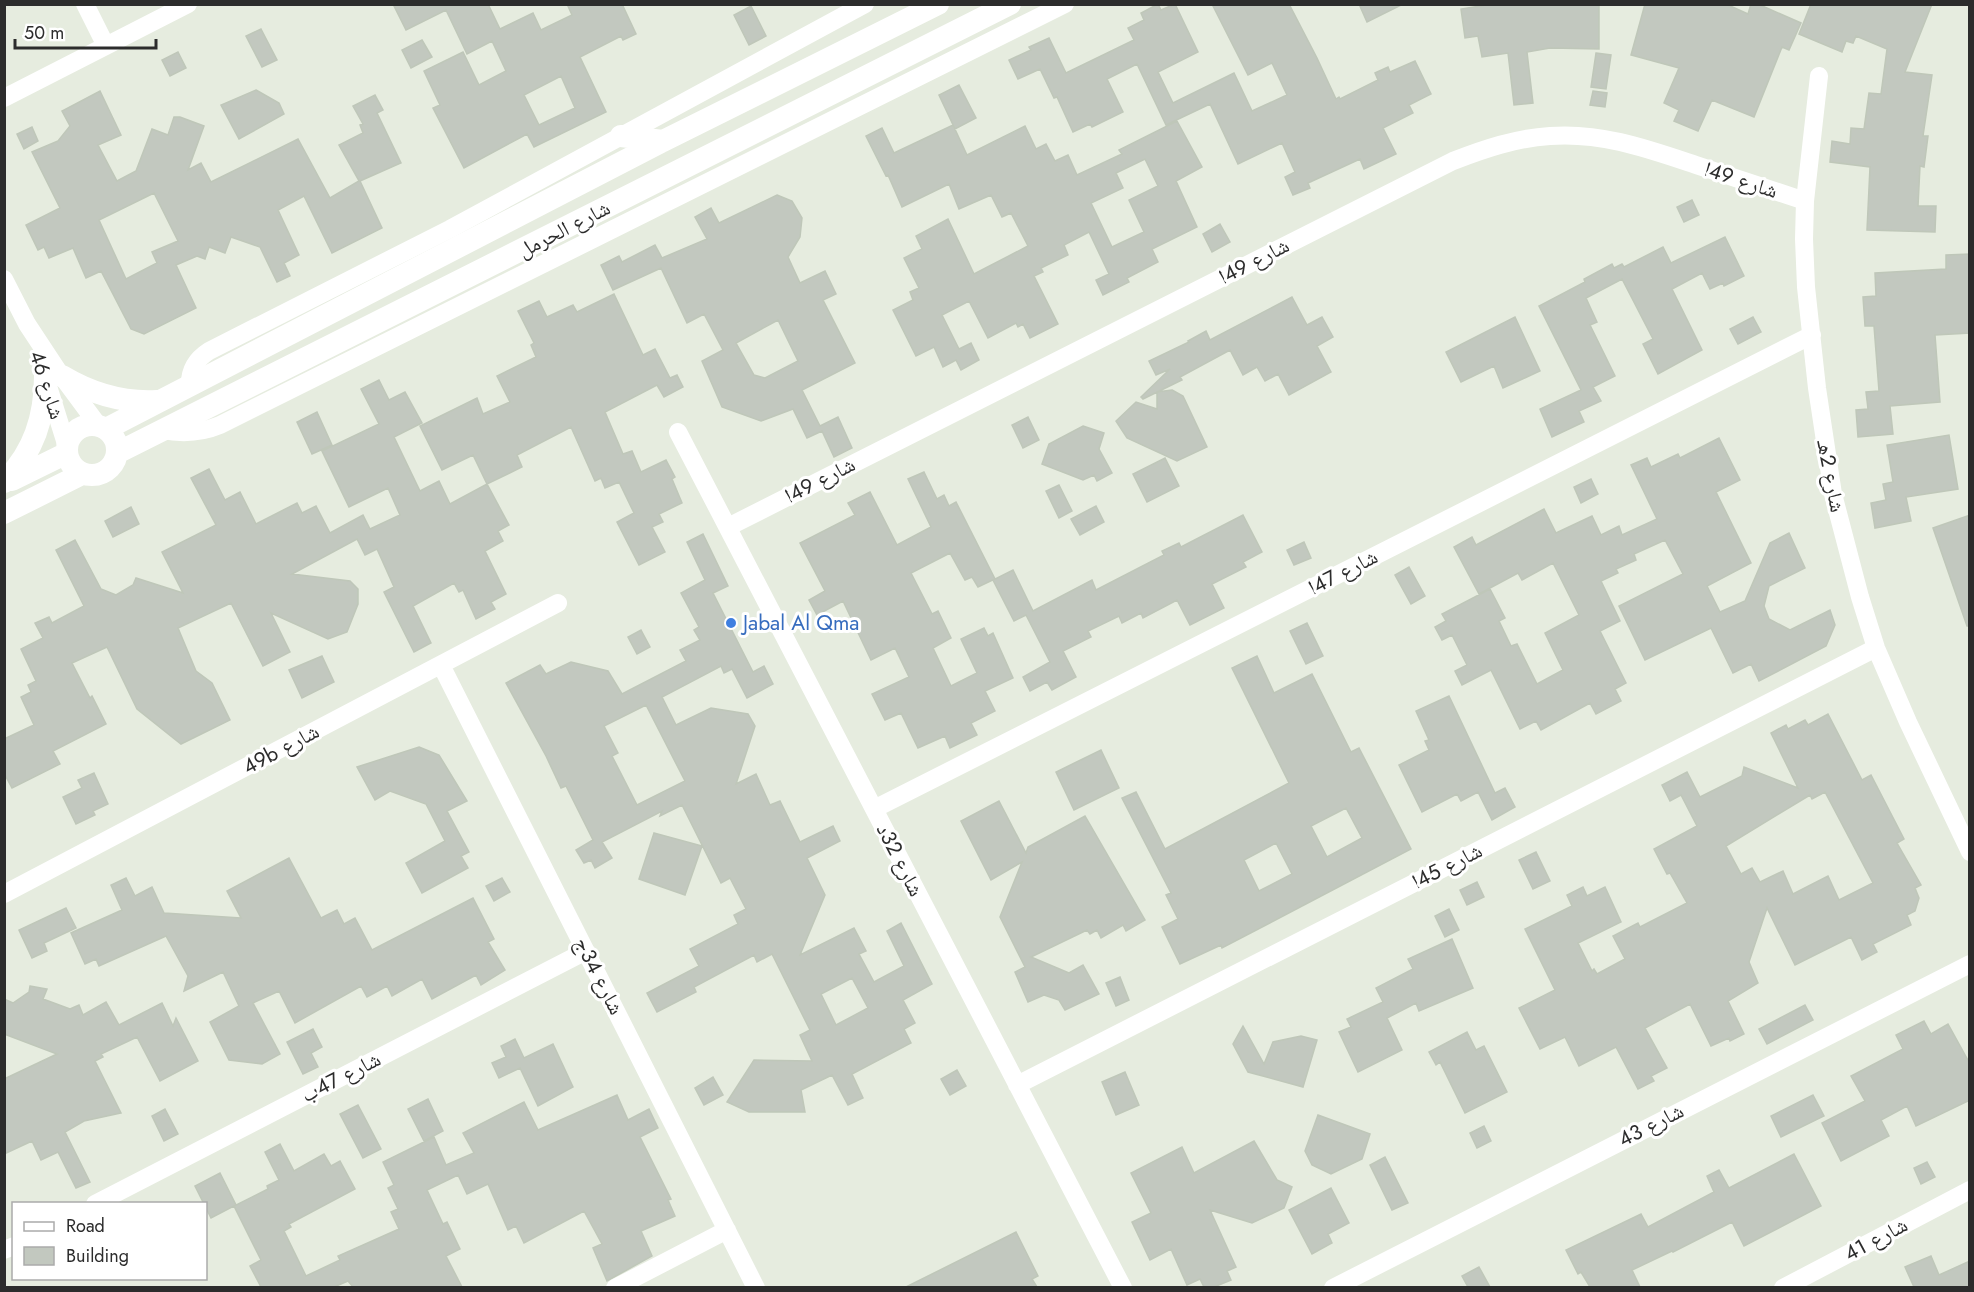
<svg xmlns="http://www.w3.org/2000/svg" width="1974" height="1292" viewBox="0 0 1974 1292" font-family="Jost,'Noto Naskh Arabic',sans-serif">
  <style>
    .building { fill: #c2c8bf; stroke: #bfc7b9; stroke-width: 1.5; fill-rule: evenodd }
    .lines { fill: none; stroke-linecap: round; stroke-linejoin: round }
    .minor { stroke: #fff; stroke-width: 18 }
    .tertiary { stroke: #fff; stroke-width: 22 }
    .shop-dot { fill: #3f7fe0; stroke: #fff; stroke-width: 2 }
    .labels { text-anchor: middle; stroke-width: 6; stroke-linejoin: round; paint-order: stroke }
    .street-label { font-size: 21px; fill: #2c2c2c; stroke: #fff }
    .shop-label { font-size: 21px; fill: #366cbe; stroke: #fff; text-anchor: start }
  </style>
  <rect width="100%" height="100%" fill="#e6ecdf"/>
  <path class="building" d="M393 4H488L500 29 533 13 541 30 572 15 567 4H622L636 34 623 40 621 36 580 57 606 112 534 147 527 134 464 168 433 108 440 105 424 71 463 52 479 85 506 71 492 41 467 54 446 10 406 30ZM561 76 575 108 539 125 524 95Z
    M1158 4 1161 10 1175 4 1198 52 1158 72 1173 103 1234 73 1252 111 1287 95 1272 63 1248 75 1212 4H1289L1317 58 1336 99 1339 97 1340 99 1378 80 1375 73 1388 67 1390 72 1415 61 1431 94 1409 105 1413 113 1383 128 1396 154 1364 169 1360 159 1308 183 1310 188 1293 195 1285 177 1295 172 1282 143 1238 164 1210 104 1166 125 1137 64 1107 79 1123 112 1092 127 1090 124 1073 132 1057 97 1054 98 1040 69 1018 79 1009 60 1031 50 1029 47 1049 38 1066 73 1134 40 1128 28 1144 20 1141 13Z
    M1359 4H1403L1367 22Z
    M1492 4H1599V49L1550 48 1527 52 1533 103 1514 105 1508 53 1482 57 1478 36 1465 38 1461 9Z
    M1645 4H1726L1748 14 1751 4H1758L1801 23 1789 50 1782 47 1754 117 1712 100 1698 131 1674 121 1679 110 1664 103 1679 68 1631 55Z
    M1811 4H1932L1905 72 1932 75 1923 136H1928L1924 167 1920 166 1918 206H1936L1935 232 1867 230 1870 167 1830 162 1832 141 1850 144 1851 128 1864 129 1869 93 1881 94 1887 49 1856 36 1853 43 1846 41 1842 52 1799 34Z
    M751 6 766 36 749 45 734 15Z
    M261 29 277 60 262 67 246 36Z
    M422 40 432 57 411 68 402 50Z
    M178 52 186 68 170 76 162 60Z
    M1596 53 1611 55 1606 89 1591 87Z
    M959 85 976 118 955 129 939 95Z
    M256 90 279 103 284 114 239 139 221 105Z
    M100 91 121 135 98 145 117 181 136 171 152 129 168 135 174 117H180L204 126 188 170 201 163 211 182 298 139 330 198 359 181 339 145 363 133 360 125 363 124 353 106 375 95 383 110 377 113 401 163 360 181 382 228 332 253 304 196 278 210 299 255 284 263 290 276 277 282 260 247 231 237 225 253 209 247 205 259 197 256 176 265 196 308 144 334 131 329 101 271 86 278 73 248 49 258 44 247 38 250 26 225 60 208 32 152 58 141 70 126 62 111ZM154 193 178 241 152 252 157 263 126 279 99 220Z
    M1593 91 1607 93 1605 107 1590 105Z
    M1177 121 1202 167 1176 181 1197 227 1152 249 1158 262 1127 278 1129 282 1103 295 1096 280 1109 274 1089 232 1064 245 1068 255 1041 268 1043 272 1034 276 1058 324 1030 338 1023 324 1018 327 1016 323 988 338 969 301 942 315 959 349 971 343 979 360 961 370 956 360 943 367 934 347 916 356 893 310 913 300 910 292 919 288 904 258 922 249 916 236 948 219 974 274 1028 246 1011 213 1002 217 991 195 959 209 949 184 902 207 888 175 886 176 866 136 882 128 894 153 953 125 967 155 1025 126 1036 149 1046 144 1055 161 1068 155 1077 175 1122 154 1119 150ZM1145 159 1158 186 1129 200 1144 232 1112 247 1091 203 1123 188 1116 173Z
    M32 127 38 141 24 149 17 134Z
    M777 195 792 201 802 218 800 237 788 257 800 283 825 271 836 294 823 300 855 363 802 390 820 426 838 417 852 448 834 457 822 431 807 438 793 409 761 421 722 407 702 361 723 350 704 314 687 323 661 268 613 290 601 265 619 256 622 262 655 245 662 258 707 239 695 217 711 208 719 223ZM778 320 798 361 765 378 754 375 736 343Z
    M1692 200 1699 215 1684 222 1677 207Z
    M1220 224 1230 242 1212 252 1203 234Z
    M1725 237 1744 276 1724 286 1723 283 1710 289 1702 273 1672 289 1702 350 1658 374 1643 344 1653 339 1622 279 1586 298 1597 322 1590 325 1615 376 1593 387 1601 401 1579 411 1584 422 1552 437 1540 409 1581 390 1539 306 1585 282 1584 279 1612 264 1614 268 1622 264 1624 267 1663 247 1671 263Z
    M1970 254V333L1935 335 1940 402 1890 406 1893 434 1858 437 1856 410 1868 409 1866 392 1879 391 1874 326H1865L1863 297 1876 296 1875 273 1946 269V255Z
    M614 294 643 355 655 349 670 378 677 375 683 387 664 397 657 385 605 412 623 454 632 451 641 472 666 460 675 477 672 479 682 503 659 514 663 522 652 527 665 552 639 565 617 522 634 513 619 482 605 488 601 478 595 481 571 427 517 455 522 467 487 484 473 455 442 470 420 426 477 398 483 414 510 402 497 376 536 357 531 345 534 343 518 311 539 301 547 317 573 305 577 312Z
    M1292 297 1307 325 1322 317 1333 337 1317 346 1331 372 1289 395 1278 374 1265 381 1257 367 1243 375 1230 350 1180 377 1182 380 1143 399 1141 397 1170 369 1156 375 1149 361 1189 342 1188 341 1206 331 1210 340Z
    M1515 317 1540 371 1503 388 1494 366 1461 382 1446 352Z
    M1753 317 1761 332 1738 344 1730 329Z
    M379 380 389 400 405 392 422 423 394 437 420 491 439 481 450 504 487 484 509 525 498 531 503 541 485 551 506 594 491 602 495 609 476 619 463 590 459 592 454 583 413 606 431 643 414 652 384 592 394 587 377 549 365 555 357 539 292 574 350 581 358 589V604L347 632 328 639 271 613 290 652 263 666 231 603 178 628 196 671 212 683 230 720 181 744 137 709 107 647 72 663 90 698 92 696 106 724 53 751 60 764 12 788 4 773V739L34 725 21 697 31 692 28 685 36 681 21 649 43 638 35 623 49 617 52 623 84 606 56 550 75 540 101 589 116 595 133 585 136 578 183 593 162 552 216 525 191 478 209 469 225 500 240 492 256 524 297 503 302 513 316 506 330 533 363 515 370 529 400 515 388 488 349 507 322 451 379 424 361 389Z
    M1172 390 1183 396 1207 447 1177 461 1127 438 1116 421 1136 402 1157 409V392Z
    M317 412 332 445 312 454 297 422Z
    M1028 417 1039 440 1023 448 1012 425Z
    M1083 426 1104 433 1099 449 1112 473 1097 481 1094 475 1083 480 1042 464 1049 444Z
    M1949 435 1958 489 1906 497 1911 521 1875 528 1871 503 1886 500 1883 484 1893 482 1887 445Z
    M1719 438 1740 480 1716 492 1751 563 1707 586 1720 612 1745 601 1770 543 1789 533 1805 568 1769 586 1764 606 1769 619 1790 630 1830 610 1835 625 1826 646 1759 681 1751 664 1733 673 1711 628 1645 660 1619 606 1683 574 1665 540 1634 554 1636 560 1616 569 1618 573 1601 581 1620 621 1600 631 1626 683 1615 689 1621 701 1596 714 1590 703 1541 730 1536 721 1520 729 1491 670 1462 685 1455 671 1467 665 1452 635 1442 640 1435 627 1446 621 1442 614 1490 589 1505 618 1499 621 1511 646 1517 644 1537 684 1563 670 1545 633 1579 615 1553 563 1522 580 1518 573 1479 594 1454 547 1472 537 1476 545 1544 509 1556 533 1592 516 1601 535 1619 526 1622 535 1657 519 1631 465 1647 458 1651 467 1678 454 1680 458Z
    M1165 458 1179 486 1147 502 1133 474Z
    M924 472 937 499 944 495 949 506 956 502 995 579 978 587 972 577 965 580 950 553 911 573 932 614 938 611 951 638 933 648 951 686 977 673 961 639 984 628 988 636 993 633 1013 678 985 691 995 711 971 723 977 735 950 748 945 736 918 748 901 713 885 720 872 694 909 677 895 648 871 660 843 601 817 615 809 600 825 591 800 543 855 515 848 503 870 492 897 545 931 527 908 479Z
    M1591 479 1598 494 1581 503 1574 487Z
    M1059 485 1072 511 1059 518 1046 491Z
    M1096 506 1104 522 1080 535 1071 519Z
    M131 507 139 524 113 537 105 521Z
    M1243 515 1262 552 1243 562 1246 567 1212 584 1224 608 1190 625 1177 600 1143 618 1141 613 1122 623 1119 616 1088 631 1091 637 1063 651 1076 677 1052 690 1047 682 1030 691 1023 677 1050 662 1026 615 1014 621 993 580 1013 570 1033 611 1092 580 1096 590 1164 555 1162 551 1179 543 1181 547Z
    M1970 515V626H1967L1933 528Z
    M703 534 728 586 713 593 753 672 764 666 773 684 747 698 732 669 724 673 721 666 662 697 676 725 711 708 748 714 755 726 736 784 756 774 770 805 780 801 800 842 833 826 840 841 807 858 825 895 800 955 854 928 866 951 859 954 874 982 904 966 887 931 901 923 932 984 903 1000 915 1023 904 1029 911 1043 852 1074 863 1098 848 1105 832 1075 801 1090 805 1112H749L727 1102 754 1060 812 1061 800 1035 810 1030 772 954 757 962 754 955 694 987 696 992 657 1012 647 993 699 966 690 949 738 924 734 915 746 909 730 878 721 883 682 805 660 816 662 811 602 842 612 858 595 868 591 860 584 863 576 850 593 840 566 786 561 788 546 756 506 683 540 665 546 674 571 662 608 671 622 694 686 661 680 650 700 640 694 630 699 627 681 593 705 580 687 542ZM646 705 685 781 637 805 612 756 618 753 604 726ZM852 978 868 1008 836 1025 821 994Z
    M1304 542 1311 558 1294 565 1287 550Z
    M1409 567 1425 596 1411 604 1395 575Z
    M1307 623 1323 656 1306 664 1290 631Z
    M641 630 650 647 637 654 628 637Z
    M322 656 334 682 302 698 289 670Z
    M1257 656 1274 693 1312 674 1351 752 1359 748 1411 849 1222 948 1221 945 1180 964 1162 927 1178 919 1166 895 1171 893 1122 798 1136 792 1165 849 1289 783 1232 668ZM1346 808 1362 838 1327 857 1311 826ZM1276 843 1292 874 1259 891 1244 860Z
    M1449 696 1495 793 1505 788 1515 807 1492 820 1478 792 1461 801 1457 794 1422 812 1399 765 1429 750 1425 741 1429 740 1416 711Z
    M1828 714 1862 780 1871 775 1904 839 1897 843 1921 885 1915 888 1919 898 1915 911 1907 915 1911 925 1873 944 1877 952 1862 960 1851 937 1795 965 1767 908 1749 962 1758 983 1728 1001 1744 1034 1730 1041 1729 1038 1711 1046 1690 1004 1645 1028 1667 1068 1651 1076 1654 1081 1638 1089 1616 1047 1579 1066 1565 1037 1540 1049 1519 1008 1555 990 1525 929 1572 906 1567 895 1583 887 1587 896 1605 887 1621 922 1578 943 1592 971 1594 969 1597 974 1625 959 1613 936 1638 923 1640 927 1687 903 1670 873 1667 874 1654 849 1697 826 1681 795 1670 801 1662 785 1687 772 1700 797 1742 776 1744 767 1798 788 1771 733 1786 725 1788 729 1805 720 1808 725ZM1825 792 1873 883 1839 900 1828 876 1793 894 1783 871 1760 882 1752 868 1741 874 1726 846 1810 795 1812 799Z
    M419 747 439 755 467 801 447 811 469 852 461 856 468 868 422 893 406 863 445 841 426 804 390 791 375 800 357 767Z
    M1101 750 1119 788 1074 810 1056 772Z
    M94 773 108 804 93 811 95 815 76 824 63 797 82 788 78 780Z
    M999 801 1026 853 1028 847 1085 816 1145 920 1126 931 1123 925 1101 938 1097 930 1090 934 1087 930 1031 957 1069 973 1083 965 1099 994 1065 1010 1059 1000 1044 995 1028 1002 1015 972 1025 967 1000 917 1022 862 991 880 961 821Z
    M654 833 702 846 685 895 639 879Z
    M1536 852 1550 881 1533 889 1519 860Z
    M289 858 321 918 337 910 344 924 355 918 372 950 473 898 494 939 488 942 505 970 481 985 476 975 432 999 422 979 392 996 387 986 367 997 361 986 295 1023 279 991 253 1003 280 1054 262 1064 229 1060 210 1022 239 1006 223 972 184 991 188 976 166 936 99 966 96 959 85 964 71 933 122 910 111 885 126 878 135 896 152 887 164 913 241 918 227 891Z
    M502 878 510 892 494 901 486 886Z
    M1477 882 1484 897 1467 905 1460 890Z
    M66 908 76 928 44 943 47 951 32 958 19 930Z
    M1449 909 1459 930 1445 937 1435 916Z
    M1452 939 1473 988 1419 1011 1416 1003 1387 1018 1402 1050 1358 1072 1339 1032 1351 1027 1347 1019 1383 1002 1376 988 1413 969 1408 959Z
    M1120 977 1129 1000 1116 1006 1106 983Z
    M30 986 47 989 43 999 70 1009 79 1005 83 1015 106 1002 119 1025 162 1003 173 1026 176 1018 198 1061 160 1081 137 1037 101 1054 103 1057 95 1061 121 1113 84 1121 65 1132 90 1182 76 1188 58 1152 41 1160 32 1141 4 1154V1079L57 1054 4 1034V999L13 1003 29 992Z
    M1805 1005 1813 1020 1767 1044 1759 1029Z
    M1924 1021 1931 1034 1948 1024 1970 1064V1100L1916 1126 1907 1106 1881 1120 1889 1136 1841 1161 1822 1123 1865 1101 1851 1076 1903 1049 1896 1035Z
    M1243 1026 1264 1064 1273 1042 1301 1036 1317 1040 1303 1087 1248 1072 1233 1044Z
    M313 1029 322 1047 311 1053 318 1067 303 1074 287 1042Z
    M1467 1032 1476 1050 1484 1046 1507 1092 1465 1113 1440 1062 1436 1065 1429 1052Z
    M515 1039 524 1058 553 1044 573 1087 538 1106 520 1068 499 1078 492 1063 506 1057 501 1046Z
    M957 1070 966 1086 950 1095 941 1079Z
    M1125 1072 1139 1105 1116 1115 1102 1082Z
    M713 1077 723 1095 704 1105 695 1088Z
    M617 1095 628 1120 649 1109 658 1128 640 1137 671 1199 668 1200 675 1216 641 1231 652 1256 607 1281 593 1248 602 1244 584 1211 524 1243 516 1226 508 1230 488 1184 467 1194 458 1175 427 1190 443 1224 447 1222 460 1249 446 1256 462 1287H353L348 1281 334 1287H261L250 1266 261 1260 234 1206 268 1189 267 1186 279 1180 265 1152 280 1144 294 1171 324 1154 331 1166 340 1161 355 1189 289 1224 291 1227 284 1231 306 1276 340 1260 338 1256 399 1229 391 1212 398 1209 388 1188 394 1185 383 1162 434 1137 446 1165 474 1153 463 1133 524 1102 538 1130Z
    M1813 1095 1824 1116 1781 1137 1771 1116Z
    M428 1099 443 1131 424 1141 408 1109Z
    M358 1105 381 1149 363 1158 340 1114Z
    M165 1109 178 1134 164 1141 152 1116Z
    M1318 1115 1370 1134 1362 1159 1331 1174 1312 1165 1305 1151Z
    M1484 1126 1491 1141 1477 1148 1470 1133Z
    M1254 1141 1277 1180 1292 1187 1284 1208 1252 1223 1210 1210 1236 1267 1227 1271 1231 1280 1214 1287H1204L1200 1279 1187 1285 1171 1249 1150 1260 1132 1222 1151 1213 1131 1173 1182 1147 1194 1173Z
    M1794 1154 1821 1206 1744 1246 1732 1222 1673 1252 1672 1251 1632 1270 1640 1287H1590L1581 1272 1578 1274 1566 1250 1641 1214 1648 1227 1714 1192 1707 1176 1719 1170 1729 1188Z
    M1385 1157 1408 1203 1392 1210 1370 1165Z
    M1927 1162 1935 1177 1921 1184 1914 1168Z
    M220 1173 236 1205 211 1218 195 1186Z
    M1331 1188 1349 1223 1328 1234 1332 1243 1312 1254 1289 1210Z
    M1016 1232 1038 1276 1032 1279 1037 1287H906Z
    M1931 1256 1939 1275 1970 1261V1287H1914L1905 1267Z
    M1479 1267 1490 1287H1468L1462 1276Z"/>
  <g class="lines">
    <path class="minor" d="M85 4 106 46
      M1819 76 1805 201 1804 239 1806 287 1817 388 1833 494 1860 597 1876 648 1908 722 1970 852
      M4 98 188 4
      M4 279 27 324 58 371 98 425
      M47 383 67 447
      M190 387C189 371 195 360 209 351L450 229 865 4
      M162 430C183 434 201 433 220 425L1065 4
      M678 432 1123 1288
      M728 527 1453 161C1484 149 1516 138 1550 136 1601 132 1648 149 1696 165 1732 177 1768 189 1805 201
      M441 665 756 1288
      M874 809 1812 335
      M4 894 558 603
      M1017 1085 1876 648
      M95 1204 586 951
      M4 1250 14 1246
      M615 1288 727 1230
      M1333 1288 1970 964
      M1783 1288 1970 1190"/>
    <path class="tertiary" d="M621 136 663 141
      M62 376C92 394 122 403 157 401
      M67 450a25 25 0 1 1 50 0a25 25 0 1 1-50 0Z
      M106 429 663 141 938 4
      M117 453 1010 4
      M12 480 67 453
      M4 482C34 452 45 417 45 376
      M4 513 82 474"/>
  </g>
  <circle class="shop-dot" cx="731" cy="623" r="6"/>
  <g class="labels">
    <g class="street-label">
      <text transform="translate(1741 180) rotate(18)" y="7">شارع 49ا</text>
      <text transform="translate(564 229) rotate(-27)" y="7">شارع الحرمل</text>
      <text transform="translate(1254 261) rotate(-27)" y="7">شارع 49ا</text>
      <text transform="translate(47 385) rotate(72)" y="7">شارع 46</text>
      <text transform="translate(1831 476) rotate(79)" y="7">شارع 2هـ</text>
      <text transform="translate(820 480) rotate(-27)" y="7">شارع 49ا</text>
      <text transform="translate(1343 572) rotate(-27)" y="7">شارع 47ا</text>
      <text transform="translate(281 749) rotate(-28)" y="7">49b شارع</text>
      <text transform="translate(900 860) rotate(63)" y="7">شارع 32د</text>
      <text transform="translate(1447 866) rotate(-27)" y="7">شارع 45ا</text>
      <text transform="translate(599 976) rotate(63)" y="7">شارع 34ج</text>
      <text transform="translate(341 1077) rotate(-27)" y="7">شارع 47ب</text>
      <text transform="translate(1651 1125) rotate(-27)" y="7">شارع 43</text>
      <text transform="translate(1876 1239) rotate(-28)" y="7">شارع 41</text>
    </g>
    <g class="shop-label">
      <text x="743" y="630">Jabal Al Qma</text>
    </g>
  </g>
  <rect width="1974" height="1292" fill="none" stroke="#2c2c2c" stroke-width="12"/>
  <rect x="12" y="1202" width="195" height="78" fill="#ffffff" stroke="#ababab" stroke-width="1.5"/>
  <rect x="24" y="1222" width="30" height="9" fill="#ffffff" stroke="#ababab" stroke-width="1.5"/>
  <text x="66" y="1232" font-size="18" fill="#2c2c2c">Road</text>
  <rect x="24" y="1247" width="30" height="18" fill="#c2c8bf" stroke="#ababab" stroke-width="1.5"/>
  <text x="66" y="1262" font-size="18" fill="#2c2c2c">Building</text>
  <path d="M15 39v9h141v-9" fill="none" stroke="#2c2c2c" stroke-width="3"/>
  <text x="24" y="39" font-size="18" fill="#2c2c2c" stroke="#ffffff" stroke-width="4.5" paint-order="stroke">50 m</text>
</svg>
